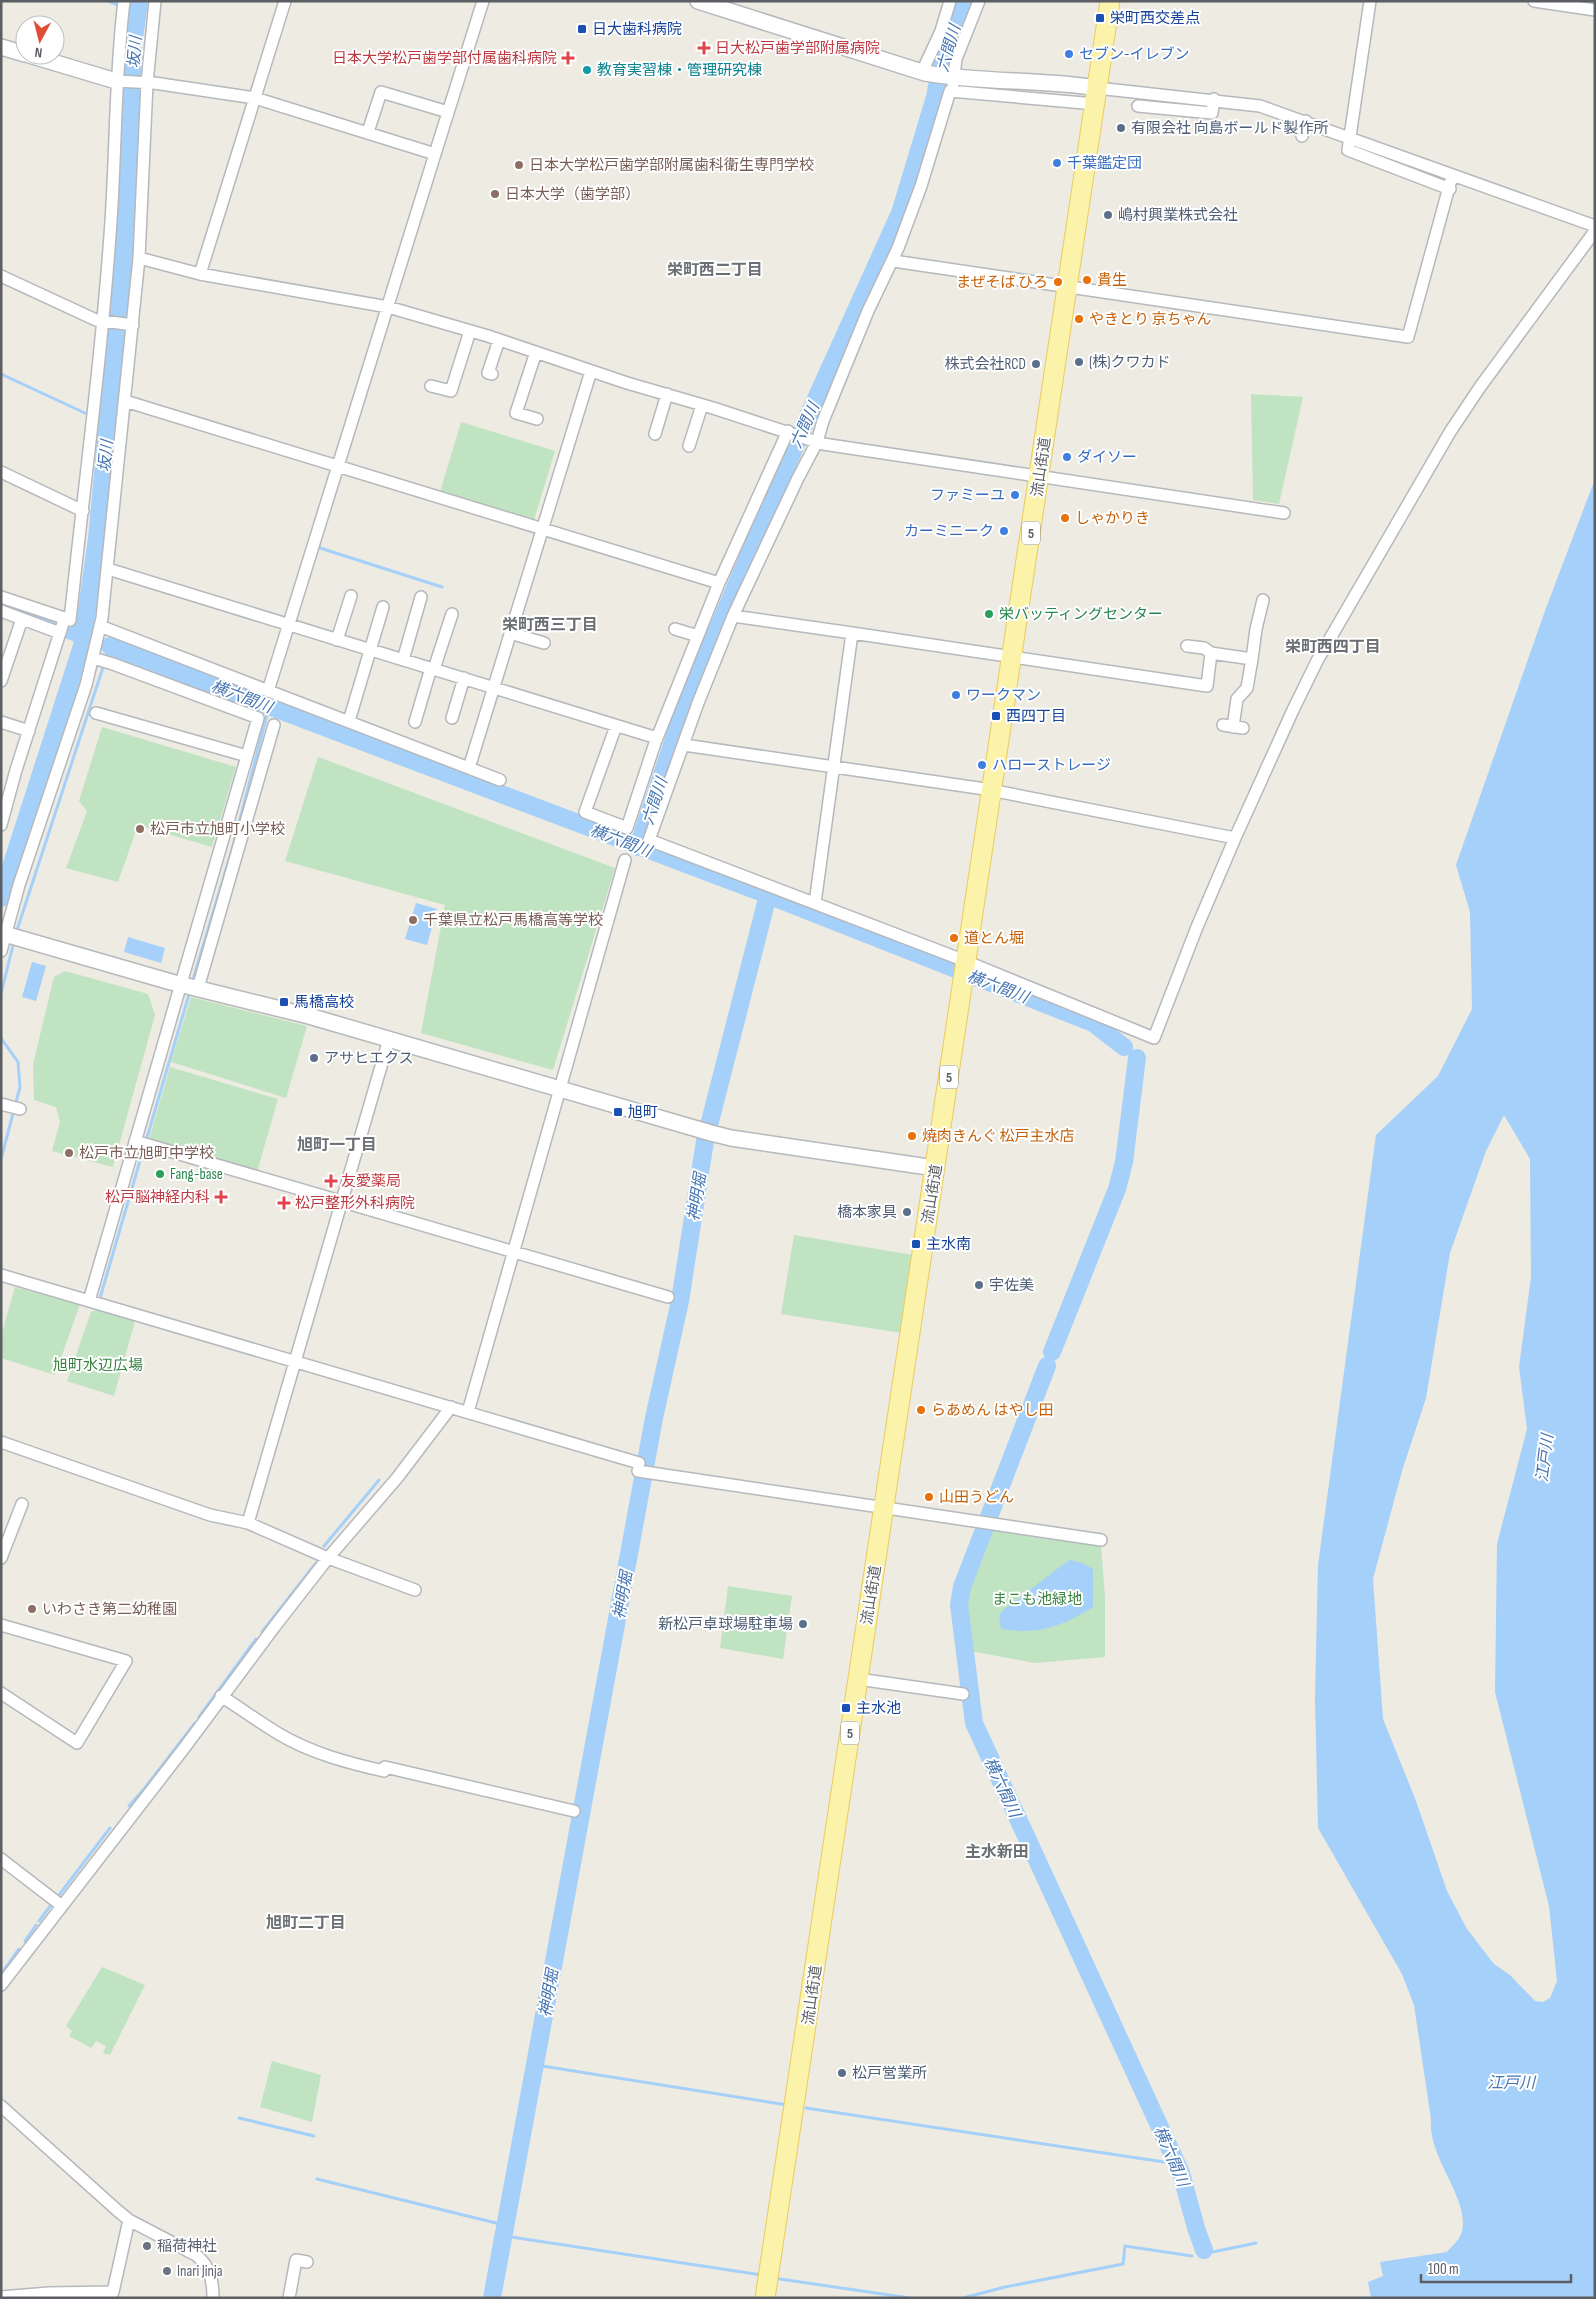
<svg xmlns="http://www.w3.org/2000/svg" width="1596" height="2299" viewBox="0 0 1596 2299" font-family="'Sofia Sans Condensed','Noto Sans JP',sans-serif">
  <style>
    .green { fill: #c0e3c2 }
    .water { fill: #a5d0fa; fill-rule: evenodd }
    .lines { fill: none; stroke-linecap: round; stroke-linejoin: round }
    .stream { stroke: #a5d0fa; stroke-width: 3 }
    .river { stroke: #a5d0fa; stroke-width: 18 }
    .minor-casing { stroke: #b5b8bc; stroke-width: 14 }
    .tertiary-casing { stroke: #b5b8bc; stroke-width: 18 }
    .primary-casing { stroke: #eacb5f; stroke-width: 21 }
    .minor { stroke: #fff; stroke-width: 11 }
    .tertiary { stroke: #fff; stroke-width: 15 }
    .primary { stroke: #fbf3aa; stroke-width: 19 }
    .transit-dot { fill: #1a4fb4; stroke: #fff; stroke-width: 2 }
    .health-dot { fill: #e0444e; stroke: #fff; stroke-width: 2 }
    .shop-dot { fill: #3f7fe0; stroke: #fff; stroke-width: 2 }
    .culture-dot { fill: #0f9aa8; stroke: #fff; stroke-width: 2 }
    .service-dot { fill: #5c6f8a; stroke: #fff; stroke-width: 2 }
    .education-dot { fill: #8d6e63; stroke: #fff; stroke-width: 2 }
    .food-dot { fill: #e8710a; stroke: #fff; stroke-width: 2 }
    .leisure-dot { fill: #2e9e5b; stroke: #fff; stroke-width: 2 }
    .worship-dot { fill: #6b7280; stroke: #fff; stroke-width: 2 }
    .labels { text-anchor: middle; stroke-width: 4; stroke-linejoin: round; paint-order: stroke }
    .shield { fill: #fff; stroke: #8c8e91; stroke-width: 1 }
    .shield-label { font-size: 14px; font-weight: bold; fill: #5b5e62 }
    .transit-label { font-size: 15px; fill: #164399; stroke: #fff; text-anchor: start }
    .health-label { font-size: 15px; fill: #be3a42; stroke: #fff; text-anchor: start }
    .shop-label { font-size: 15px; fill: #366cbe; stroke: #fff; text-anchor: start }
    .culture-label { font-size: 15px; fill: #0d838f; stroke: #fff; text-anchor: start }
    .service-label { font-size: 15px; fill: #4e5e75; stroke: #fff; text-anchor: start }
    .education-label { font-size: 15px; fill: #785e54; stroke: #fff; text-anchor: start }
    .food-label { font-size: 15px; fill: #c56008; stroke: #fff; text-anchor: start }
    .street-label { font-size: 15px; fill: #5b5e62; stroke: #fff }
    .leisure-label { font-size: 15px; fill: #27864d; stroke: #fff; text-anchor: start }
    .park-label { font-size: 15px; fill: #398341; stroke: #fff }
    .worship-label { font-size: 15px; fill: #5b616d; stroke: #fff; text-anchor: start }
    .water-label { font-size: 16px; font-style: italic; fill: #4675b3; stroke: #fff }
    .neighbourhood-label { font-size: 16px; font-weight: bold; fill: #6c7074; stroke: #fff }
  </style>
  <rect width="100%" height="100%" fill="#edebe2"/>
  <path class="green" d="M1251 394 1303 397 1279 504 1253 500Z
    M461 422 555 451 534 520 440 492Z
    M102 727 236 767 212 847 138 825 118 882 66 868 87 811 79 801Z
    M318 757 615 868 553 1070 421 1033 445 905 285 861Z
    M65 971 148 994 155 1015 113 1167 52 1151 60 1122 56 1107 34 1100 33 1064 54 977Z
    M191 997 307 1026 286 1098 171 1062Z
    M170 1067 278 1099 257 1172 149 1139Z
    M794 1235 913 1255 901 1333 781 1314Z
    M15 1287 80 1304 55 1375 1 1358V1336Z
    M99 1309 135 1321 114 1396 67 1381 91 1312Z
    M988 1528 1101 1545 1105 1598V1657L1035 1663 970 1651 962 1616 964 1589Z
    M728 1586 792 1596 783 1659 720 1648Z
    M102 1967 145 1985 110 2055 103 2053 106 2046 96 2041 91 2048 69 2036 72 2031 66 2026Z
    M272 2061 321 2075 312 2122 260 2107Z"/>
  <path class="water" d="M1595 479V2298H1371L1368 2282 1383 2276 1380 2262 1447 2252C1451 2247 1459 2240 1461 2234 1473 2202 1427 2158 1431 2119L1414 2005 1402 1974 1318 1828 1315 1699 1318 1565 1376 1135 1438 1076 1472 1009 1470 912 1456 865 1546 608ZM1504 1115 1530 1159 1531 1277 1519 1367 1527 1429 1497 1544 1495 1692 1549 1906 1557 1981 1550 1998 1543 2002 1535 2001 1510 1975 1494 1964 1467 1929 1447 1891 1416 1801 1383 1719 1373 1579 1402 1471 1426 1398 1450 1253 1486 1151Z
    M416 903 437 909 427 945 405 939Z
    M128 937 165 948 161 963 124 952Z
    M32 962 46 966 36 1001 22 997Z
    M1070 1560 1082 1563 1093 1569V1607C1062 1627 1037 1635 1001 1629L999 1615C1009 1603 1015 1602 1026 1593 1041 1582 1054 1570 1070 1560Z"/>
  <g class="lines">
    <path class="stream" d="M108 1 120 6
      M126 8 137 12
      M1 374 87 414
      M317 547 442 587
      M16 933 110 646
      M192 983 233 846 269 707
      M1 994 14 941
      M1 1038 18 1062 20 1087 1 1159
      M146 1141 190 991
      M100 1298 144 1147
      M324 1546 379 1480
      M262 1632 316 1563
      M199 1717 256 1639
      M129 1806 144 1789 195 1723
      M59 1895 110 1828
      M39 1921 51 1905
      M25 1941 36 1925
      M1 1974 19 1949
      M536 2065 787 2105
      M806 2108 1164 2162
      M239 2118 314 2136
      M317 2179 496 2223
      M504 2236 762 2275
      M1203 2254 1256 2243
      M773 2278 910 2298
      M963 2298 1005 2287 1123 2264 1125 2246 1192 2256"/>
    <path class="river" d="M1 605 83 635
      M110 646 768 895 1093 1023 1124 1047
      M638 847 685 706 805 423 900 213 935 97 942 60 962 1
      M1 898 82 646 97 538 125 239 133 46 139 1
      M1052 1352 1117 1189 1124 1162 1137 1058
      M1047 1366 962 1587 959 1605 974 1723 1181 2173 1196 2228 1204 2250
      M492 2298 654 1418 680 1301 705 1141 768 895"/>
    <g class="minor-casing">
      <path id="minor" d="M1370 1 1348 150 1450 189
        M1534 1 1595 10
        M922 72 941 31 950 1
        M116 81 154 83 255 98 435 154 483 1
        M953 84 956 59 979 1
        M1097 88 1260 106 1595 226
        M1095 104 950 91 921 186 898 248 868 311 823 421 817 442 798 478 733 616 698 703 649 840 955 957 1154 1038 1197 927 1235 838 1293 710 1317 661 1450 432 1480 387 1595 231
        M1138 106 1212 113 1214 99
        M368 132 381 92 448 112
        M1302 136 1306 121
        M139 258 200 274 388 307 488 336 627 383 713 408 823 444 1284 513
        M893 259 900 262 1408 337 1452 176
        M200 274 285 1
        M1 276 96 320 133 325
        M536 352 516 413 537 419
        M492 374 488 373 499 340
        M431 386 451 391 470 331
        M125 401 719 583
        M655 434 667 394
        M689 446 702 405
        M1 472 83 511
        M108 569 657 738
        M1 597 70 620C84 487 102 354 111 221 116 147 115 74 124 1
        M1 611 60 633
        M733 616 852 633
        M100 626 500 780
        M675 629 698 636
        M510 633 544 643
        M337 640 351 596
        M1187 646 1204 648 1211 653
        M403 660 421 597
        M434 669 452 614
        M1 681 22 619
        M268 691 435 154
        M96 713 247 756
        M452 718 464 678
        M349 721 383 607
        M1 722 29 731
        M415 722 431 668
        M1223 725 1243 728
        M616 726 585 812 627 828 655 743 719 583 788 431
        M1233 727 1237 699 1247 688 1252 659
        M684 745 985 789 1235 838
        M469 768 591 371
        M1 825 16 770 64 620
        M815 903 852 633 1207 686 1211 653 1252 659 1256 629 1263 600
        M1 951 19 885 86 685 102 618 139 258 147 83 155 1
        M198 988 274 725
        M1 1104 20 1109
        M135 1141 668 1297
        M1 1275 639 1463
        M89 1301 258 718 113 664 93 658
        M468 1412 625 860
        M1 1442 210 1515 248 1523 328 1558 415 1590
        M638 1471 1101 1540
        M248 1523 389 1039
        M1 1558 22 1504
        M1 1625 126 1661 77 1743 1 1693
        M858 1679 963 1694
        M221 1696C240 1708 259 1722 279 1734 311 1753 348 1763 384 1771
        M385 1767 574 1811
        M1 1859 62 1906
        M1 1985 185 1747 275 1626 328 1558 397 1478 451 1407
        M1 2106 118 2211 129 2220 196 2255C210 2266 213 2281 213 2298
        M1 2297 49 2293 113 2292 129 2220
        M289 2298 296 2260 307 2262"/>
    </g>
    <g class="tertiary-casing">
      <path id="tertiary" d="M698 1 925 73C982 83 1040 79 1097 88
        M1 47 25 54
        M29 55 116 81
        M1 933 171 982 309 1016 711 1133 731 1138 935 1168"/>
    </g>
    <g class="primary-casing">
      <path id="primary" d="M765 2298 1110 1"/>
    </g>
    <use href="#minor" class="minor"/>
    <use href="#tertiary" class="tertiary"/>
    <use href="#primary" class="primary"/>
  </g>
  <g class="transit-dot">
    <rect x="1095" y="13" width="10" height="10" rx="2.5"/>
    <rect x="577" y="24" width="10" height="10" rx="2.5"/>
    <rect x="991" y="711" width="10" height="10" rx="2.5"/>
    <rect x="279" y="997" width="10" height="10" rx="2.5"/>
    <rect x="613" y="1107" width="10" height="10" rx="2.5"/>
    <rect x="911" y="1239" width="10" height="10" rx="2.5"/>
    <rect x="841" y="1703" width="10" height="10" rx="2.5"/>
  </g>
  <g class="health-dot">
    <path d="M701.5 40.5h5v5h5v5h-5v5h-5v-5h-5v-5h5z"/>
    <path d="M565.5 50.5h5v5h5v5h-5v5h-5v-5h-5v-5h5z"/>
    <path d="M328.5 1173.5h5v5h5v5h-5v5h-5v-5h-5v-5h5z"/>
    <path d="M218.5 1189.5h5v5h5v5h-5v5h-5v-5h-5v-5h5z"/>
    <path d="M281.5 1195.5h5v5h5v5h-5v5h-5v-5h-5v-5h5z"/>
  </g>
  <g class="shop-dot">
    <circle cx="1069" cy="54" r="5"/>
    <circle cx="1057" cy="163" r="5"/>
    <circle cx="1067" cy="457" r="5"/>
    <circle cx="1015" cy="495" r="5"/>
    <circle cx="1004" cy="531" r="5"/>
    <circle cx="956" cy="695" r="5"/>
    <circle cx="982" cy="765" r="5"/>
  </g>
  <circle class="culture-dot" cx="587" cy="70" r="5"/>
  <g class="service-dot">
    <circle cx="1121" cy="128" r="5"/>
    <circle cx="1108" cy="215" r="5"/>
    <circle cx="1079" cy="362" r="5"/>
    <circle cx="1036" cy="364" r="5"/>
    <circle cx="314" cy="1058" r="5"/>
    <circle cx="907" cy="1212" r="5"/>
    <circle cx="979" cy="1285" r="5"/>
    <circle cx="803" cy="1624" r="5"/>
    <circle cx="842" cy="2073" r="5"/>
  </g>
  <g class="education-dot">
    <circle cx="519" cy="165" r="5"/>
    <circle cx="495" cy="194" r="5"/>
    <circle cx="140" cy="829" r="5"/>
    <circle cx="413" cy="920" r="5"/>
    <circle cx="69" cy="1153" r="5"/>
    <circle cx="32" cy="1609" r="5"/>
  </g>
  <g class="food-dot">
    <circle cx="1087" cy="280" r="5"/>
    <circle cx="1058" cy="282" r="5"/>
    <circle cx="1079" cy="319" r="5"/>
    <circle cx="1065" cy="518" r="5"/>
    <circle cx="954" cy="938" r="5"/>
    <circle cx="912" cy="1136" r="5"/>
    <circle cx="921" cy="1410" r="5"/>
    <circle cx="929" cy="1497" r="5"/>
  </g>
  <g class="leisure-dot">
    <circle cx="989" cy="614" r="5"/>
    <circle cx="160" cy="1174" r="5"/>
  </g>
  <g class="worship-dot">
    <circle cx="147" cy="2246" r="5"/>
    <circle cx="167" cy="2271" r="5"/>
  </g>
  <g class="labels">
    <g class="shield">
      <rect x="1022" y="521.5" width="18" height="23" rx="4"/>
      <rect x="940" y="1065.5" width="18" height="23" rx="4"/>
      <rect x="841" y="1721.5" width="18" height="23" rx="4"/>
    </g>
    <g class="shield-label">
      <text x="1031" y="538">5</text>
      <text x="949" y="1082">5</text>
      <text x="850" y="1738">5</text>
    </g>
    <g class="transit-label">
      <text x="1110" y="23">栄町西交差点</text>
      <text x="592" y="34">日大歯科病院</text>
      <text x="1006" y="721">西四丁目</text>
      <text x="294" y="1007">馬橋高校</text>
      <text x="628" y="1117">旭町</text>
      <text x="926" y="1249">主水南</text>
      <text x="856" y="1713">主水池</text>
    </g>
    <g class="health-label">
      <text x="715" y="53">日大松戸歯学部附属病院</text>
      <text x="557" y="63" text-anchor="end">日本大学松戸歯学部付属歯科病院</text>
      <text x="341" y="1186">友愛薬局</text>
      <text x="210" y="1202" text-anchor="end">松戸脳神経内科</text>
      <text x="295" y="1208">松戸整形外科病院</text>
    </g>
    <g class="shop-label">
      <text x="1079" y="59">セブン-イレブン</text>
      <text x="1067" y="168">千葉鑑定団</text>
      <text x="1077" y="462">ダイソー</text>
      <text x="1005" y="500" text-anchor="end">ファミーユ</text>
      <text x="994" y="536" text-anchor="end">カーミニーク</text>
      <text x="966" y="700">ワークマン</text>
      <text x="992" y="770">ハローストレージ</text>
    </g>
    <g class="culture-label">
      <text x="597" y="75">教育実習棟・管理研究棟</text>
    </g>
    <g class="service-label">
      <text x="1131" y="133">有限会社 向島ボールド製作所</text>
      <text x="1118" y="220">嶋村興業株式会社</text>
      <text x="1089" y="367">(株)クワカド</text>
      <text x="1026" y="369" text-anchor="end">株式会社RCD</text>
      <text x="324" y="1063">アサヒエクス</text>
      <text x="897" y="1217" text-anchor="end">橋本家具</text>
      <text x="989" y="1290">宇佐美</text>
      <text x="793" y="1629" text-anchor="end">新松戸卓球場駐車場</text>
      <text x="852" y="2078">松戸営業所</text>
    </g>
    <g class="education-label">
      <text x="529" y="170">日本大学松戸歯学部附属歯科衛生専門学校</text>
      <text x="505" y="199">日本大学（歯学部）</text>
      <text x="150" y="834">松戸市立旭町小学校</text>
      <text x="423" y="925">千葉県立松戸馬橋高等学校</text>
      <text x="79" y="1158">松戸市立旭町中学校</text>
      <text x="42" y="1614">いわさき第二幼稚園</text>
    </g>
    <g class="food-label">
      <text x="1097" y="285">貴生</text>
      <text x="1048" y="287" text-anchor="end">まぜそば ひろ</text>
      <text x="1089" y="324">やきとり 京ちゃん</text>
      <text x="1075" y="523">しゃかりき</text>
      <text x="964" y="943">道とん堀</text>
      <text x="922" y="1141">焼肉きんぐ 松戸主水店</text>
      <text x="931" y="1415">らあめん はやし田</text>
      <text x="939" y="1502">山田うどん</text>
    </g>
    <g class="street-label">
      <text transform="translate(1041 467) rotate(-82)" y="5">流山街道</text>
      <text transform="translate(932 1194) rotate(-81)" y="5">流山街道</text>
      <text transform="translate(871 1595) rotate(-81)" y="5">流山街道</text>
      <text transform="translate(812 1995) rotate(-82)" y="5">流山街道</text>
    </g>
    <g class="leisure-label">
      <text x="999" y="619">栄バッティングセンター</text>
      <text x="170" y="1179">Fang-base</text>
    </g>
    <g class="park-label">
      <text x="98" y="1370">旭町水辺広場</text>
      <text x="1037" y="1604">まこも池緑地</text>
    </g>
    <g class="worship-label">
      <text x="157" y="2251">稲荷神社</text>
      <text x="177" y="2276">Inari Jinja</text>
    </g>
    <g class="water-label">
      <text transform="translate(948 48) rotate(-74)" y="6">六間川</text>
      <text transform="translate(134 52) rotate(-86)" y="6">坂川</text>
      <text transform="translate(804 425) rotate(-66)" y="6">六間川</text>
      <text transform="translate(105 456) rotate(-85)" y="6">坂川</text>
      <text transform="translate(242 696) rotate(21)" y="6">横六間川</text>
      <text transform="translate(654 801) rotate(-72)" y="6">六間川</text>
      <text transform="translate(621 840) rotate(21)" y="6">横六間川</text>
      <text transform="translate(998 986) rotate(21)" y="6">横六間川</text>
      <text transform="translate(696 1197) rotate(-81)" y="6">神明堀</text>
      <text transform="translate(1544 1458) rotate(-83)" y="6">江戸川</text>
      <text transform="translate(622 1595) rotate(-80)" y="6">神明堀</text>
      <text transform="translate(1003 1787) rotate(65)" y="6">横六間川</text>
      <text transform="translate(548 1993) rotate(-80)" y="6">神明堀</text>
      <text x="1511" y="2088">江戸川</text>
      <text transform="translate(1172 2156) rotate(67)" y="6">横六間川</text>
    </g>
    <g class="neighbourhood-label">
      <text x="715" y="275">栄町西二丁目</text>
      <text x="550" y="630">栄町西三丁目</text>
      <text x="1333" y="652">栄町西四丁目</text>
      <text x="337" y="1150">旭町一丁目</text>
      <text x="997" y="1857">主水新田</text>
      <text x="306" y="1928">旭町二丁目</text>
    </g>
  </g>
  <rect width="1596" height="2299" fill="none" stroke="#5b5e62" stroke-width="5"/>
  <g transform="translate(40 40) rotate(187)"><circle r="24" fill="#ffffff" stroke="#bdbfc0"/>
  <path d="M0-4L9 19L0 12L-9 19Z" fill="#e04d35"/>
  <text y="-8" font-size="14" font-weight="bold" text-anchor="middle" fill="#5b5e62">N</text>
  </g>
  <path d="M1421 2274v8h150v-8" fill="none" stroke="#5b5e62" stroke-width="2.5"/>
  <text x="1428" y="2274" font-size="15" fill="#5b5e62" stroke="#ffffff" stroke-width="4" paint-order="stroke">100 m</text>
</svg>
